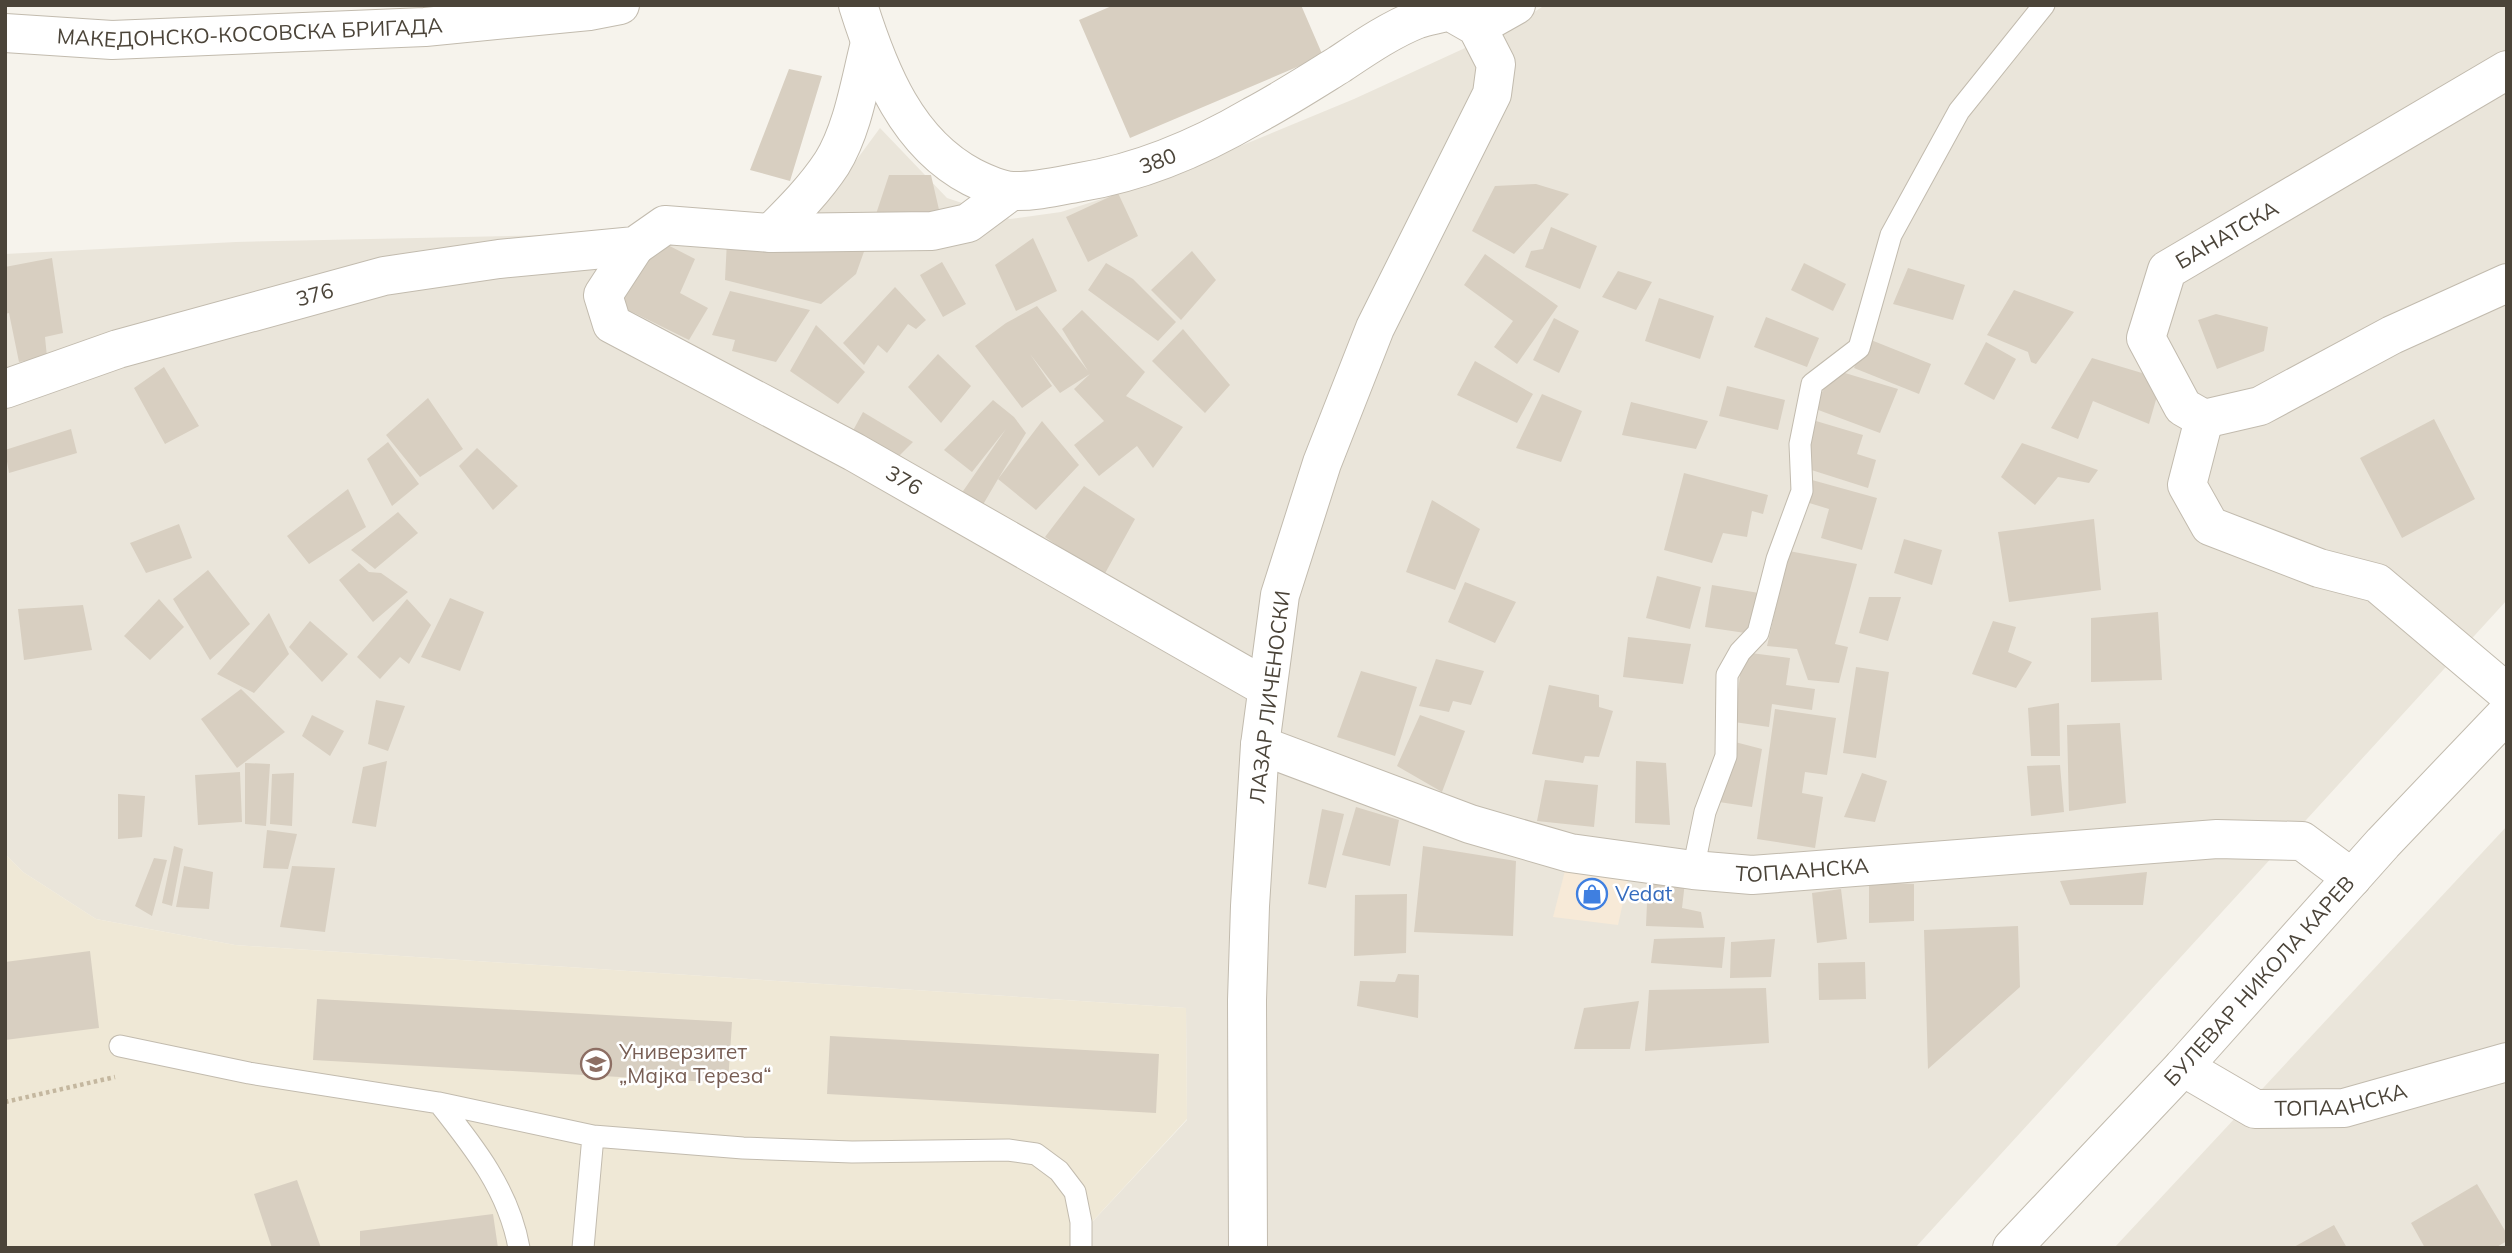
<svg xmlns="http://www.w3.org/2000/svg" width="2512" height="1253" viewBox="0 0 2512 1253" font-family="Mulish,sans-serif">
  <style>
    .residential { fill: #eae5da }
    .commercial { fill: #f7ead8 }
    .education { fill: #efe8d6 }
    .building { fill: #d8cfc1 }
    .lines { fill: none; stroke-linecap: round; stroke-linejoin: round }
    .service-casing { stroke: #c2bbae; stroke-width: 23 }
    .minor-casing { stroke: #c2bbae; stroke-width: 40 }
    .tertiary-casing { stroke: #c2bbae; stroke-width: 40 }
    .path { stroke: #c4b79f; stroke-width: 4.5; stroke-dasharray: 3.5 3.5; stroke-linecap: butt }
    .service { stroke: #fff; stroke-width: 21 }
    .minor { stroke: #fff; stroke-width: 38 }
    .tertiary { stroke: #fff; stroke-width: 38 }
    .labels { text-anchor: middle; stroke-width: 5; stroke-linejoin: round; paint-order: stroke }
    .street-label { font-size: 21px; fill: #4b4439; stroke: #fff }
    .shop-label { font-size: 21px; fill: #366cbe; stroke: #fff; text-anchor: start }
    .education-label { font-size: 21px; fill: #785e54; stroke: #fff; text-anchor: start }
  </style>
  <rect width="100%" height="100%" fill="#f6f3ec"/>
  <path class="residential" d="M1545 5H2507V600L1915 1248H1068L1187 1120 1186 1008 235 945 96 919 23 872 5 854V254L236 242 652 233 824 204 880 128 947 198 1010 219 1061 212 1151 183 1354 99 1513 26Z
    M2507 826V1248H2114Z"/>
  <path class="commercial" d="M1567 863 1630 871 1618 925 1553 917Z"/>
  <path class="education" d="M5 854 23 872 96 919 235 945 1186 1008 1187 1119 1068 1248H5Z"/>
  <path class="building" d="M1114 5H1301L1323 56 1130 138 1079 20Z
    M789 69 822 76 790 181 750 170Z
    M889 175H931L940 214 875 217Z
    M1536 184 1569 194 1514 254 1472 231 1495 186Z
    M1118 193 1138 236 1088 262 1066 217Z
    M1551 227 1597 246 1580 289 1525 267 1531 251 1543 249Z
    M1033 238 1057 291 1016 311 995 265Z
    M656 239 695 259 680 293 708 308 689 340 612 302Z
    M727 241 866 246 856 274 821 304 725 280Z
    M1192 251 1216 280 1181 320 1151 290Z
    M1485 254 1558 306 1517 364 1494 347 1513 321 1464 285Z
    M52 258 63 333 45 337 47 357 19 362 9 313 5 314V267Z
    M942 262 966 304 943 317 920 275Z
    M1106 263 1133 279 1176 322 1158 341 1088 290Z
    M1804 263 1846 284 1833 311 1791 290Z
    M1908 268 1965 285 1953 320 1893 304Z
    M1618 271 1652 282 1636 310 1602 297Z
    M895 287 926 320 916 329 908 324 887 353 878 345 864 365 843 343Z
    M2014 290 2074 312 2036 364 2031 362 2028 352 1987 335Z
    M730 291 810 310 776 362 732 351 735 340 712 335Z
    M1659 298 1714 316 1700 359 1645 341Z
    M1037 306 1088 371 1062 329 1082 310 1145 372 1126 396 1183 427 1153 468 1137 446 1099 476 1074 445 1104 421 1074 389 1090 374 1060 393 1030 354 1052 386 1022 408 975 346 1006 323Z
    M2216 314 2268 327 2264 351 2217 369 2198 320Z
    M1766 317 1819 338 1807 367 1754 347Z
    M1554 318 1579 331 1559 373 1533 360Z
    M816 325 865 372 838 404 790 371Z
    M1183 329 1230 385 1205 413 1152 361Z
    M1866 338 1931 364 1919 394 1854 368Z
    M1986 342 2016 359 1994 400 1964 384Z
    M938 354 971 386 941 423 908 387Z
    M2092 358 2162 379 2149 424 2093 401 2078 439 2051 428Z
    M1475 361 1533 394 1517 423 1457 395Z
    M164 367 199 426 165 444 134 388Z
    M1835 370 1898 389 1880 433 1813 408Z
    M1727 386 1785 400 1778 430 1719 416Z
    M1542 394 1582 411 1561 462 1516 448Z
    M428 398 463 449 420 477 386 435Z
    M993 400 1014 417 1026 433 998 479 1042 421 1079 465 1036 510 998 479 981 508 961 494 1006 429 972 472 944 450Z
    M1631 402 1708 421 1696 449 1622 435Z
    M863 412 913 442 894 461 849 438Z
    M2434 419 2475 499 2402 538 2360 458Z
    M1816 421 1863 435 1857 454 1876 460 1868 488 1802 467Z
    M71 429 77 453 9 473 5 450Z
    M388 442 419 484 392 506 367 459Z
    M2022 443 2098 470 2089 483 2058 477 2035 505 2001 477Z
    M477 448 518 486 493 510 459 466Z
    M1684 473 1768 495 1763 514 1752 511 1747 537 1723 533 1712 563 1664 550Z
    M1812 480 1877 498 1862 550 1821 538 1829 509 1806 502Z
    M1084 486 1135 519 1103 577 1045 537Z
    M348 489 366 527 309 564 287 536Z
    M1432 500 1480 529 1455 590 1406 572Z
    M398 512 418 533 375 569 351 550Z
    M2094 519 2101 590 2009 602 1998 532Z
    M179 524 192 558 146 573 130 543Z
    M1904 539 1942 550 1932 585 1894 573Z
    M1789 551 1857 564 1835 644 1848 647 1839 683 1808 680 1797 649 1767 646Z
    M359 563 369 572 381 573 408 592 373 622 339 580Z
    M208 570 250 624 210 660 173 599Z
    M1657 576 1701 587 1690 629 1646 618Z
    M1465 582 1516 602 1495 643 1448 622Z
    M1712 585 1759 593 1752 634 1705 627Z
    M1869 597H1901L1888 641 1859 633Z
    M450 598 484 612 460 671 421 657Z
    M159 599 184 627 150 660 124 636Z
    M407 599 431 625 409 664 400 657 380 679 357 657Z
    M83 605 92 650 24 660 18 609Z
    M2158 612 2162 680 2091 682V618Z
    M269 613 289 654 254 693 217 674Z
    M310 621 348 654 322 682 289 647Z
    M1993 621 2016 627 2008 652 2032 662 2016 688 1972 674Z
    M1628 637 1691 644 1683 684 1623 677Z
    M1743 652 1790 658 1786 685 1815 689 1812 710 1772 704 1769 727 1734 722Z
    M1436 659 1484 671 1471 705 1453 701 1449 712 1419 706Z
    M1856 667 1889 672 1876 758 1843 753Z
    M1361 671 1417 687 1395 756 1337 737Z
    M1549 685 1599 695V707L1613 711 1599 757 1585 756 1583 763 1532 754Z
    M241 689 285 732 237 768 201 719Z
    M376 700 405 706 388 751 368 744Z
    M2059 703 2060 756H2031L2028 708Z
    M1775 709 1836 718 1827 775 1805 772 1802 793 1823 797 1815 848 1757 839Z
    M312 715 344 731 330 756 302 736Z
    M1420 715 1465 731 1442 792 1397 766Z
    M2120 723 2126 803 2069 811 2067 725Z
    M1735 742 1762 749 1752 807 1719 802Z
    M387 761 376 827 352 823 363 767Z
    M1636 761 1666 763 1670 825 1635 823Z
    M245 763 270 764 266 826 245 824Z
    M2060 765 2064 812 2031 816 2027 766Z
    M240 772 242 822 198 825 195 775Z
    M294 773 292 826 270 824 272 774Z
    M1862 773 1887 781 1875 822 1844 817Z
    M1545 780 1598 785 1594 827 1537 821Z
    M118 794 145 796 142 837 118 839Z
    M1356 807 1399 820 1390 866 1342 855Z
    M1322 809 1344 814 1326 888 1308 884Z
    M267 830 297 834 288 869 263 868Z
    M174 846 183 849 172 906 162 903Z
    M1423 846 1516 861 1513 936 1414 932Z
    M154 858 167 860 152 916 135 906Z
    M184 866 213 872 209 909 176 907Z
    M292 866 335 868 325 932 280 927Z
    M2147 872 2143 905H2070L2060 881Z
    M1648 880 1685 882 1682 908 1701 912 1704 928 1646 926Z
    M1869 882 1914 884V921L1869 923Z
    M1841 889 1847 939 1817 943 1812 893Z
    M1407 894 1406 953 1354 956 1355 895Z
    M2018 926 2020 987 1928 1069 1924 930Z
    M1725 937 1722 968 1651 963 1654 939Z
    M1775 939 1771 977 1730 978 1731 942Z
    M90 951 99 1028 5 1040V962Z
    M1865 962 1866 999 1819 1000 1818 963Z
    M1398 974 1419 975 1418 1018 1357 1006 1360 981 1395 982Z
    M1766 988 1769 1043 1645 1051 1649 990Z
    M317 999 732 1022 728 1083 313 1060Z
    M1639 1001 1630 1049H1574L1584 1008Z
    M830 1036 1159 1054 1156 1113 827 1094Z
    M297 1180 321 1248H272L254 1194Z
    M2477 1184 2507 1234V1241L2495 1248H2425L2411 1223Z
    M493 1214 498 1248H360V1231Z
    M2334 1225 2347 1248H2292Z"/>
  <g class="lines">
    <g class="service-casing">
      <path id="service" d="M1693 870 1705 812 1726 756 1727 675 1740 652 1758 633 1777 559 1802 491 1800 444 1812 384 1859 348 1891 235 1959 111 2044 5
        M120 1046 249 1073 439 1103 593 1136 743 1148 852 1152 1008 1150 1036 1154 1059 1171 1075 1192 1081 1222V1248
        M439 1103C474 1147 509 1191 519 1248
        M583 1248 593 1136"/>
    </g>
    <g class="minor-casing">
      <g id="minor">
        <path d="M1477 27 1516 5"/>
        <path d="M2507 70 2167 270 2146 338 2183 407 2204 419 2260 406 2392 335 2507 283"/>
        <path d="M771 233C793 211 815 189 832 163 853 129 860 82 870 43"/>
        <path id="s1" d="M635 246 603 295 612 324 854 452 1267 688"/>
        <path id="s2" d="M5 389 118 349 384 276 499 259 635 246 665 225 771 233 932 231 968 223 1011 191"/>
        <path d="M2204 419 2187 485 2210 526 2319 568 2377 583 2507 693"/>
        <path id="s3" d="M1260 745 1470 824 1570 853 1693 870 1752 875 2217 839 2302 841 2352 878"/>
        <path id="s4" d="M2183 1067 2255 1109 2344 1108 2507 1062"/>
      </g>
    </g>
    <g class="tertiary-casing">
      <g id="tertiary">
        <path id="s5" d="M858 5C879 72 907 143 972 177 984 183 999 190 1012 191 1035 192 1059 186 1081 182 1142 172 1200 147 1253 116 1283 100 1311 82 1340 64 1364 48 1390 30 1418 19 1428 16 1439 14 1449 11L1477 27 1496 64 1492 94 1375 328 1322 463 1280 595 1260 745 1250 906 1247 1000 1248 1248"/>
        <path id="s6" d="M5 33 112 40 425 27 589 11 620 5"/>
        <path id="s7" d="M2012 1248 2183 1067 2383 843 2507 713"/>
      </g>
    </g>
    <path class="path" d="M5 1102 115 1077"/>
    <use href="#service" class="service"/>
    <use href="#minor" class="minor"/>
    <use href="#tertiary" class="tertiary"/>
  </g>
  <defs>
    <g id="shop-ring" transform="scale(1.575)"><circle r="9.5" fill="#fff" stroke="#3f7fe0" stroke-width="1.5"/><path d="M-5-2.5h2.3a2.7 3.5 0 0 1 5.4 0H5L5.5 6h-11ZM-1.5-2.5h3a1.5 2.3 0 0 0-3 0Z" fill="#3f7fe0"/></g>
    <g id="university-ring" transform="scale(1.575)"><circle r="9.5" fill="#fff" stroke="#8d6e63" stroke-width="1.5"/><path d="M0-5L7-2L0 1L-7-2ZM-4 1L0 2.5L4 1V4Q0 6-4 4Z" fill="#8d6e63"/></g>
  </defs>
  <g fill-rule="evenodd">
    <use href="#shop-ring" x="1592" y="894"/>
    <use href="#university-ring" x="596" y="1064"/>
  </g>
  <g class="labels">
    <g class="street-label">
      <text dy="7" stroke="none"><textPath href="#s6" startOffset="245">МАКЕДОНСКО-КОСОВСКА БРИГАДА</textPath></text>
      <text dy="7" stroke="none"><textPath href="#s5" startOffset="404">380</textPath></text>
      <text transform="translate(2227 235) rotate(-30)" y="7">БАНАТСКА</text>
      <text dy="7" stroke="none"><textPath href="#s2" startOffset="324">376</textPath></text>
      <text dy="7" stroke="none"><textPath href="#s1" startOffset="420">376</textPath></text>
      <text transform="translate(1270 697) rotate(-83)" y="7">ЛАЗАР ЛИЧЕНОСКИ</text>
      <text dy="7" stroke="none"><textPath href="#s3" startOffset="562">ТОПААНСКА</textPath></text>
      <text dy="7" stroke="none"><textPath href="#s7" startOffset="364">БУЛЕВАР НИКОЛА КАРЕВ</textPath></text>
      <text dy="7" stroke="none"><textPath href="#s4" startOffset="170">ТОПААНСКА</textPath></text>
    </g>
    <g class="shop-label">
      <text x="1615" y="901">Vedat</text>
    </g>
    <g class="education-label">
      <text x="619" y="1059">Универзитет<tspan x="619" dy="24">„Мајка Тереза“</tspan></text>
    </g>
  </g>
  <rect width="2512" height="1253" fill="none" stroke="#4b4439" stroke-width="14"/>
</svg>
